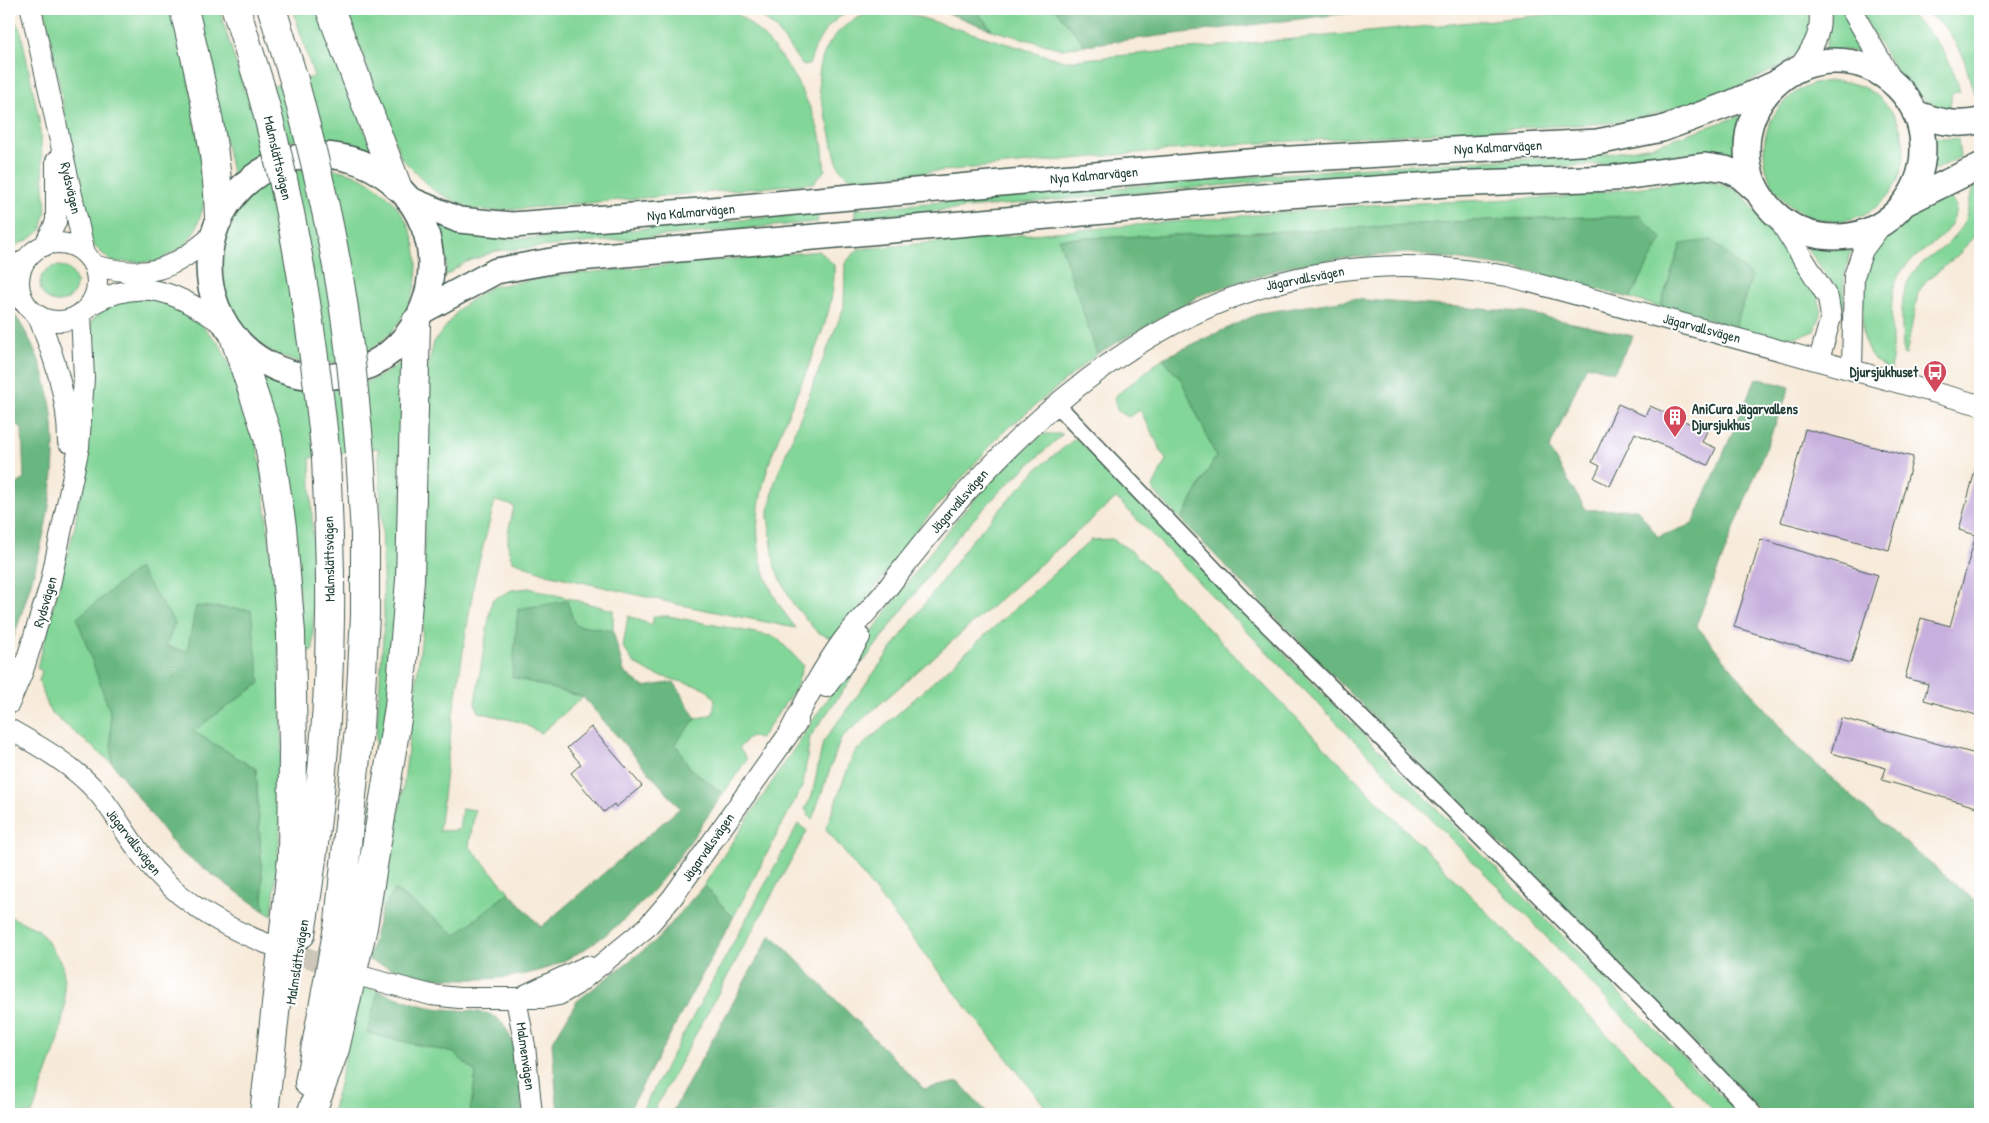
<svg xmlns="http://www.w3.org/2000/svg" width="1989" height="1123" viewBox="0 0 1989 1123" font-family="'Patrick Hand',sans-serif">
  <style>
    .green { fill: #82d698; stroke: #508a66 }
    .forest { fill: #69b780; stroke: #447a5a }
    .building { fill: #c7b0dd }
    .lines { fill: none; stroke-linecap: round; stroke-linejoin: round }
    .tertiary-tunnel { stroke: #ccc7b8; stroke-width: 20; stroke-dasharray: 20 10; stroke-linecap: butt }
    .minor-casing { stroke: #3f574d; stroke-width: 19 }
    .tertiary-casing { stroke: #3f574d; stroke-width: 22 }
    .primary-casing { stroke: #3f574d; stroke-width: 28 }
    .motorway-casing { stroke: #3f574d; stroke-width: 30 }
    .minor { stroke: #fff; stroke-width: 16 }
    .tertiary { stroke: #fff; stroke-width: 20 }
    .primary { stroke: #fff; stroke-width: 25 }
    .motorway { stroke: #fff; stroke-width: 28 }
    .motorway-bridge-casing { stroke: #3f574d; stroke-width: 30; stroke-linecap: butt }
    .motorway-bridge { stroke: #fff; stroke-width: 28 }
    .labels { text-anchor: middle; stroke-width: 4; stroke-linejoin: round; paint-order: stroke }
    .street-label { font-size: 14px; fill: #1f3d34; stroke: #fff }
    .poi-label { font-size: 14px; font-weight: bold; fill: #1f3d34; stroke: #fff; text-anchor: end }
  </style>
  <rect width="100%" height="100%" fill="#fff"/>
  <filter id="ink" filterUnits="userSpaceOnUse"><feTurbulence type="fractalNoise" baseFrequency=".02" numOctaves="2"/><feDisplacementMap in="SourceGraphic" scale="10" xChannelSelector="R" yChannelSelector="G"/><feConvolveMatrix kernelMatrix="1 2 1 2 8 2 1 2 1" color-interpolation-filters="sRGB"/></filter>
  <filter id="wash" filterUnits="userSpaceOnUse"><feTurbulence type="fractalNoise" baseFrequency=".0096" numOctaves="4" result="noise"/><feDisplacementMap in="SourceGraphic" scale="20" xChannelSelector="R" yChannelSelector="G"/><feGaussianBlur stdDeviation="1.12" result="paint"/><feColorMatrix in="noise" values="0 0 0 0 0 0 0 0 0 0 0 0 0 0 0 0 0 1.4 0 .05"/><feComposite in="paint" operator="in"/></filter>
  <g filter="url(#wash)">
    <rect width="100%" height="100%" fill="#f7ead9"/>
    <path class="green" d="M45 9H173L188 68 206 193 202 211 196 229 186 245 156 262H112L94 246 87 233Z
      M197 9H219L245 92 314 77 293 9H321L372 151C304 131 289 132 233 177Z
      M346 9H730C774 37 805 86 820 135 824 146 823 158 825 170L814 183 495 211 472 209 434 191 401 158Z
      M753 9H852C826 24 818 37 809 65H802L776 29Z
      M892 9 1064 61 1608 9H1812L1813 30 1801 52 1778 67 1744 85 1681 108 1641 117 1609 123 1227 145 852 179C848 176 842 172 840 169 835 160 832 138 829 127 825 111 817 92 819 74 823 35 855 11 892 9Z
      M975 9H1055L1085 45 1062 49 992 30Z
      M1828 9H1842L1867 54 1846 50 1824 51 1831 22Z
      M1859 9H1902C1933 34 1950 52 1960 92L1952 93 1949 111C1904 99 1882 46 1859 9Z
      M1922 9H1980V107L1978 108 1963 56 1946 28Z
      M9 15 20 27 39 119 46 211 41 230 30 239 9 248V156C17 141 14 113 9 97Z
      M1764 151a70 70 0 1 1 140 0a70 70 0 1 1-140 0Z
      M1743 115 1737 135V157L1707 151 1647 160 1592 165 1363 173 855 218V209L1367 167 1601 155 1652 146Z
      M1933 137 1958 139 1960 157 1937 169H1932L1934 155Z
      M221 266a98 98 0 1 1 196 0a98 98 0 1 1-196 0Z
      M1705 179 1736 190 1745 198 1818 295 1821 315 1814 331C1789 344 1761 334 1735 327L1752 277 1681 244 1660 307 1630 298 1662 238 1640 216 1506 219 1322 230 1059 239 1097 354 1000 435 923 522 842 633 831 638 817 632 793 604 775 568 768 516 775 481 844 307 845 263 858 249 1368 205 1564 197Z
      M1980 182V229L1959 254 1925 282 1918 293 1906 355 1903 354C1903 320 1894 285 1925 261 1940 250 1953 242 1963 224 1970 212 1967 191 1980 182Z
      M1949 196 1956 206C1954 244 1909 249 1896 281 1887 303 1895 346 1891 372 1881 365 1872 360 1867 348 1857 324 1864 261 1882 241 1901 221 1925 209 1949 196Z
      M817 213 818 222 496 251 464 263 445 276 447 260 440 226C473 238 503 239 538 238Z
      M1809 246 1829 249 1851 248 1844 278V308H1841L1833 284 1807 248Z
      M820 251 834 265C835 299 824 329 811 360 774 452 720 537 796 628L681 605 547 574 513 561C503 543 510 525 514 506L495 501 475 577 452 720 439 831 459 830 462 808 475 810 469 846 509 892 456 935 395 890 381 912 404 782 423 626 426 374 434 342 460 308 490 287 562 275Z
      M40 284a18 18 0 1 1 36 0a18 18 0 1 1-36 0Z
      M154 298 187 309 220 345 248 405 261 466 275 590 282 723 280 833 272 916 264 911 256 769 192 731 260 683 187 652 78 618 110 712 112 763 50 712 39 681 42 671 37 668 75 526 91 418V322L112 300Z
      M1163 358 1182 381 1216 456 1181 520 1152 489 1166 460 1140 410 1128 417 1117 410 1114 397Z
      M401 362 403 458 400 625 370 823 384 621 382 518 378 448 310 458 314 574 313 650 305 652 297 574 259 376C307 396 358 397 401 362Z
      M1043 434H1063L1001 490 959 535 864 661 859 663 856 661 855 656C913 574 965 498 1043 434Z
      M1076 438 1332 703 1739 1114H1717L1501 890 1116 498 841 738 812 820 805 809 812 796 823 742 971 541 1038 468Z
      M1112 539 1133 552 1685 1114H1051L826 829 853 754 1091 540Z
      M529 588 613 610V631L575 625 512 677 583 697 541 733 520 722 479 712 475 703 492 600 512 590Z
      M628 616 652 625 654 616H668L776 637 803 665 796 688 760 739 750 736 739 748 747 759 723 794 689 767 675 743 696 719 713 714 715 699 705 688 653 674 634 663 623 647Z
      M847 669 852 678 810 737 803 785 733 918 704 885Z
      M798 824 807 831 652 1114H640Z
      M9 916 39 930 63 965 65 1005 59 1039 32 1114H9Z
      M362 985 378 991 368 1033 454 1053 476 1073 470 1114H332Z"/>
    <path class="forest" d="M937 9H975L992 30Z
      M1055 9H1382L1085 45Z
      M1640 216 1662 238 1630 298 1516 268 1461 260 1408 253 1346 258 1290 266 1203 294 1097 354 1059 239 1322 230 1506 219Z
      M1712 240 1752 277 1735 327 1660 307 1681 244Z
      M1353 299 1522 312 1633 336 1614 372 1587 365 1549 449 1586 510 1637 509 1658 537 1693 524 1756 378 1790 387 1696 625 1794 744 1870 813 1980 905V1114H1762C1572 912 1373 720 1181 520L1216 456 1182 381 1163 358 1260 313Z
      M12 311C87 414 46 543 9 651V488L24 480 22 428 9 420V331Z
      M138 568 175 623 166 647 187 652 196 606 251 610 260 683 193 731 256 769 264 911 179 851 112 763 110 712 77 618Z
      M567 601 575 625 613 631 624 672 644 687 674 682 696 719 675 743 689 767 723 794C696 832 671 873 638 906 613 932 578 957 544 969 509 982 447 981 411 974 397 970 382 965 368 960L381 912 395 890 456 935 509 892 541 927 680 808 583 697 512 677 518 609Z
      M704 885 733 918 627 1114H558L552 1043 577 1001 658 939Z
      M771 934 924 1089 959 1082 988 1114H671Z
      M378 991C393 996 409 1002 425 1006 445 1011 466 1009 486 1013 519 1020 522 1087 522 1114H470L476 1073 454 1053 367 1033Z"/>
    <g id="blocks">
      <path class="building" d="M1618 404 1645 416 1650 406 1707 431 1702 442 1716 448 1708 465 1635 433 1610 486 1594 478 1600 466 1592 462Z
        M1805 429 1913 457 1889 550 1781 522Z
        M1976 467 1980 468V716L1924 700 1928 684 1905 678 1921 618 1950 626 1976 535 1959 530Z
        M1761 539 1878 575 1851 663 1734 627Z
        M1841 718 1980 755V808L1882 780 1886 768 1831 753Z
        M591 727 642 786 616 807 614 804 604 812 571 773 581 764 567 748Z"/>
    </g>
  </g>
  <g filter="url(#ink)">
    <use href="#blocks" fill-opacity="0" stroke="#3f574d" stroke-width="1"/>
    <g class="lines">
      <path class="tertiary-tunnel" d="M271 945 343 970"/>
      <g class="minor-casing">
        <path id="minor" d="M9 264 28 258
          M9 294 28 307
          M1056 404 1247 604 1653 1009 1754 1114"/>
      </g>
      <g class="tertiary-casing">
        <path id="tertiary" d="M31 9 85 254
          M1851 9 1895 85
          M1798 69C1812 49 1823 34 1819 9
          M1775 214 1828 298 1831 317 1819 360
          M19 282a39 39 0 1 1 78 0a39 39 0 1 1-78 0Z
          M44 246 56 222V161
          M93 265C147 280 172 271 213 235
          M90 305C145 273 179 295 226 326
          M38 316C54 357 68 397 68 442
          M1852 370 1854 276 1863 250 1883 223
          M826 687 845 662 860 637
          M9 704 23 671 50 585 79 447 84 378 81 314
          M9 729C41 747 73 765 98 793 115 813 128 838 144 858 176 899 220 926 268 944
          M790 731C806 700 822 669 843 640 858 620 878 602 893 581 1020 414 1181 267 1403 266 1439 266 1473 271 1508 276L1980 405
          M364 977 431 995 459 998H543L559 995 576 985 646 928 672 898 798 721
          M527 994 587 966
          M516 999 525 1046 532 1114"/>
      </g>
      <g class="primary-casing">
        <path id="primary" d="M1747 149a88 88 0 1 1 176 0a88 88 0 1 1-176 0Z
          M1915 113C1938 122 1956 126 1980 121
          M209 266a111 111 0 1 1 222 0a111 111 0 1 1-222 0Z
          M408 199 459 220 512 225 700 211 1012 182 1273 160 1597 142 1662 129 1732 103 1775 84
          M1905 203 1980 166
          M422 311 496 271 557 260 1274 196 1447 184 1613 178 1705 166 1726 169 1739 175 1756 190"/>
      </g>
      <g class="motorway-casing">
        <path id="motorway" d="M184 9C200 78 218 146 219 218
          M236 9 260 86
          M272 9 294 80
          M330 9 397 186
          M235 339 268 437 282 527 291 633 293 749 292 858 264 1114
          M301 934C318 830 329 723 330 617 331 564 328 511 326 457
          M309 1083 339 922 359 728 365 615V534L360 453
          M311 1114 335 1049 363 927 399 707 410 580 416 322"/>
      </g>
      <use href="#minor" class="minor"/>
      <use href="#tertiary" class="tertiary"/>
      <use href="#primary" class="primary"/>
      <use href="#motorway" class="motorway"/>
      <g class="motorway-bridge-casing">
        <path id="motorway-bridge" d="M294 80C310 140 325 200 336 261 348 324 354 389 360 453
          M260 86C294 208 313 332 326 457"/>
      </g>
      <use href="#motorway-bridge" class="motorway-bridge"/>
    </g>
  </g>
  <defs>
    <g id="bus-pin" transform="scale(1.25)"><path d="M0 17L-7.5 6A9.5 9.5 0 1 1 7.5 6Z" fill="#d1495b" stroke="#fff"/><path d="M-5-6H5V4H4V6H2V4H-2V6H-4V4H-5ZM-3.5-4V0h7V-4ZM-3.5 1.2v1.5H-2V1.2ZM2 1.2v1.5H3.5V1.2Z" fill="#fff"/></g>
    <g id="building-pin" transform="scale(1.25)"><path d="M0 17L-7.5 6A9.5 9.5 0 1 1 7.5 6Z" fill="#d1495b" stroke="#fff"/><path d="M-4-6H4V6H1V3H-1V6H-4ZM-2.5-4.3h1.7v1.8h-1.7ZM.8-4.3h1.7v1.8H.8ZM-2.5-1h1.7V.8h-1.7ZM.8-1h1.7V.8H.8Z" fill="#fff"/></g>
  </defs>
  <g fill-rule="evenodd">
    <use href="#bus-pin" x="1935" y="372"/>
    <use href="#building-pin" x="1675" y="417"/>
  </g>
  <g class="labels">
    <g class="street-label">
      <text transform="translate(1498 147) rotate(-3)" y="5">Nya Kalmarvägen</text>
      <text transform="translate(278 158) rotate(77)" y="5">Malmslättsvägen</text>
      <text transform="translate(1094 175) rotate(-5)" y="5">Nya Kalmarvägen</text>
      <text transform="translate(71 188) rotate(77)" y="5">Rydsvägen</text>
      <text transform="translate(691 212) rotate(-5)" y="5">Nya Kalmarvägen</text>
      <text transform="translate(1305 278) rotate(-11)" y="5">Jägarvallsvägen</text>
      <text transform="translate(1702 328) rotate(15)" y="5">Jägarvallsvägen</text>
      <text transform="translate(959 501) rotate(-49)" y="5">Jägarvallsvägen</text>
      <text transform="translate(329 559) rotate(-91)" y="5">Malmslättsvägen</text>
      <text transform="translate(45 602) rotate(-74)" y="5">Rydsvägen</text>
      <text transform="translate(134 842) rotate(52)" y="5">Jägarvallsvägen</text>
      <text transform="translate(708 847) rotate(-55)" y="5">Jägarvallsvägen</text>
      <text transform="translate(297 962) rotate(-81)" y="5">Malmslättsvägen</text>
      <text transform="translate(526 1056) rotate(82)" y="5">Malmenvägen</text>
    </g>
    <g class="poi-label">
      <text x="1918" y="377">Djursjukhuset</text>
      <text x="1692" y="414" text-anchor="start">AniCura Jägarvallens<tspan x="1692" dy="16">Djursjukhus</tspan></text>
    </g>
  </g>
  <rect width="1989" height="1123" fill="none" stroke="#fff" stroke-width="30"/>
</svg>
